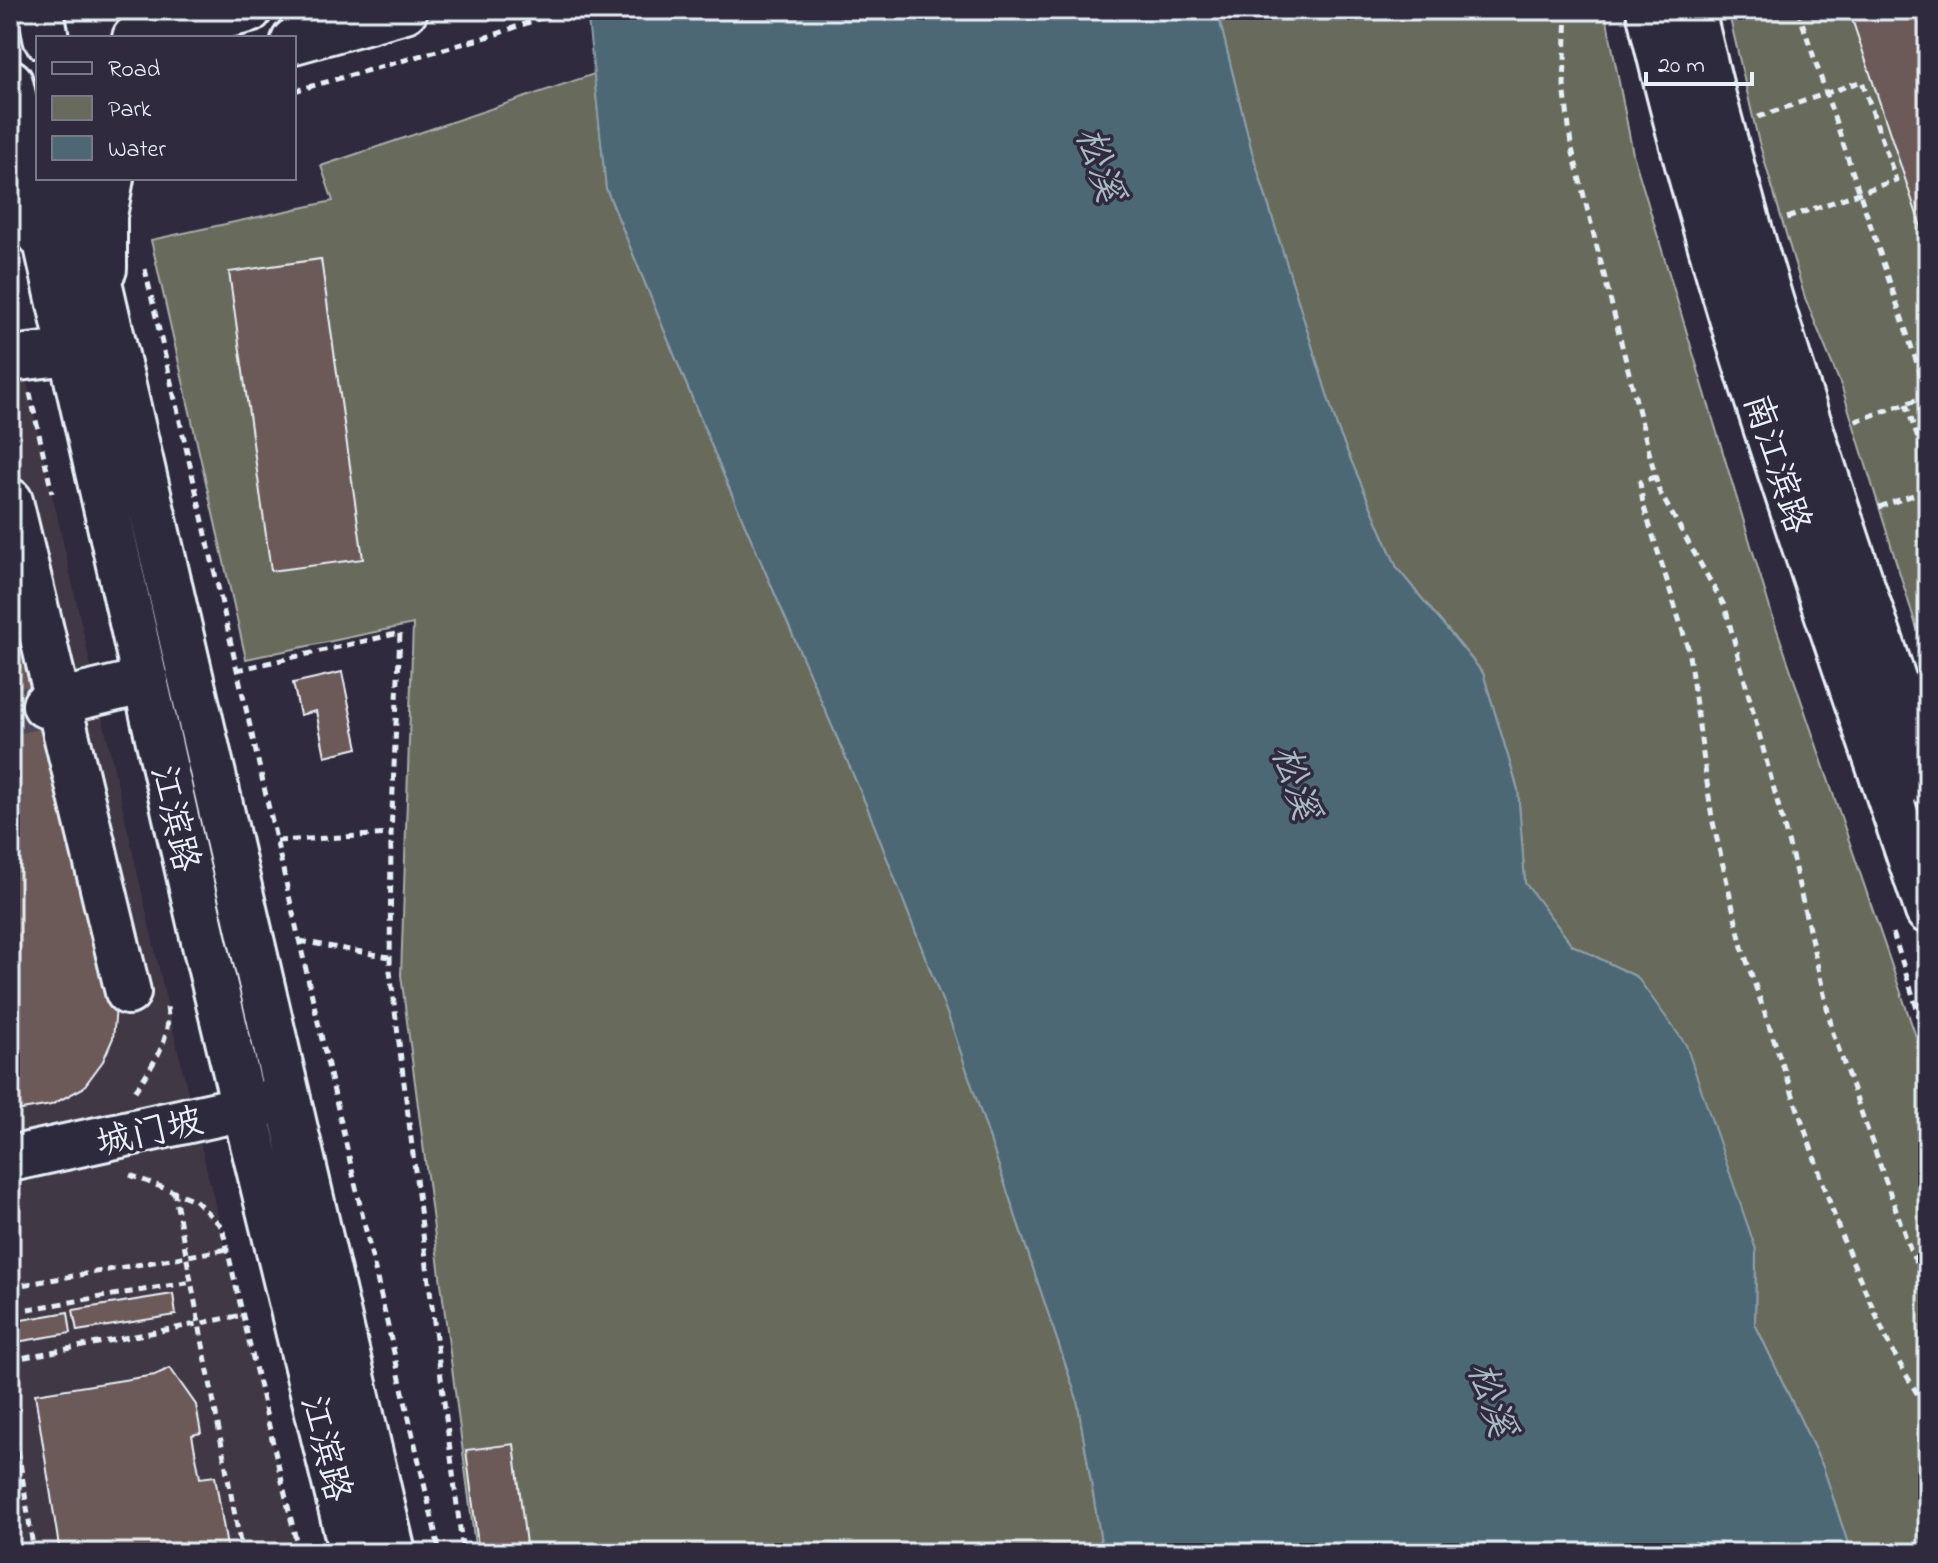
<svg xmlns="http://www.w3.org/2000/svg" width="1938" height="1563" viewBox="0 0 1938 1563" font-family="'Indie Flower','LXGW WenKai TC',sans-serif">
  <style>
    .built { fill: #413845 }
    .green { fill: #686b5c; stroke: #a8aeaa; stroke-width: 2 }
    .water { fill: #4e6775; stroke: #8c9ea9; stroke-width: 2 }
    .building { fill: #6c5a59; stroke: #e8f1f8; stroke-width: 2 }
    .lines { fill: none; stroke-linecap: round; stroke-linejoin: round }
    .minor-tunnel { stroke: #4b4859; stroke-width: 44; stroke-dasharray: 44 22; stroke-linecap: butt }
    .minor-casing { stroke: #e8f1f8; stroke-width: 50 }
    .major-casing { stroke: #e8f1f8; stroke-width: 50 }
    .path { stroke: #e8f1f8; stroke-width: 5; stroke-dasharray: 8 6; stroke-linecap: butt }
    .minor { stroke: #2f2a3d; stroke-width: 44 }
    .major { stroke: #2f2a3d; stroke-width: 44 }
    .labels { text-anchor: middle; stroke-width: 7; stroke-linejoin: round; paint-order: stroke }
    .street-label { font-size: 36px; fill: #e8f1f8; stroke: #2f2a3d }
    .water-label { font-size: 38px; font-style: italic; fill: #aabac4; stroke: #2f2a3d }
  </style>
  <rect width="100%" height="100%" fill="#2f2a3d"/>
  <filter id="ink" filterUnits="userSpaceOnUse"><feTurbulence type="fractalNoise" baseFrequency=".0125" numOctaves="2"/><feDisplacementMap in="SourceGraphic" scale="16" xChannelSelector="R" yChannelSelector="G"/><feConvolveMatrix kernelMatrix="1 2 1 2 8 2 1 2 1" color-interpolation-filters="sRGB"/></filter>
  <g filter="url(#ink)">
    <path class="built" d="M10 307 170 1017 299 1553H10Z"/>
    <path class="green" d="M1217 10H1605L1633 154 1772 615 1928 1072V1553H1851L1823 1467 1755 1324 1756 1250 1726 1168 1637 977 1572 945 1525 883 1518 790 1483 673 1397 568 1338 430 1252 152Z
      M1728 10H1928V664L1842 388 1805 298 1758 139Z
      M594 74 606 188 724 476 868 809 952 1026 1077 1399 1103 1553H476L401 975 413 624 246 659 151 240 333 201 321 166Z"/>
    <path class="water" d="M587 10H1217L1252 152 1338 430 1397 568 1483 673 1518 790 1525 883 1572 945 1637 977 1686 1045 1756 1250 1755 1324 1823 1467 1851 1553H1103L1077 1399 952 1026 868 809 724 476 606 188Z"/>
    <path class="building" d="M1849 10H1928V248Z
      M321 259 363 559 271 571 229 272Z
      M10 568 116 1008 113 1038 103 1061 83 1088 51 1105 10 1112V1041L20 1024 10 981Z
      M342 672 358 748 325 756 316 711 300 715 293 683Z
      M173 1294 176 1315 77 1331 73 1310Z
      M68 1312 71 1333 10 1343V1322Z
      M170 1368 196 1405 201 1433 192 1435 200 1478 215 1476 228 1553H60L35 1394 155 1375Z
      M514 1444 527 1553H479L466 1450Z"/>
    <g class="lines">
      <path class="minor-tunnel" d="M10 713 45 705"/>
      <g class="minor-casing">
        <path id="minor" d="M10 198 46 242
          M104 269V216L111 178
          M10 359 71 352
          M10 501 128 992
          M45 705 146 681
          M10 1159 281 1100"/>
      </g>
      <g class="major-casing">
        <path id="major" d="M41 10 46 38
          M1649 10C1720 316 1828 613 1928 911
          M1692 10C1753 273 1843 528 1928 783
          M135 38 249 10
          M294 41 405 10
          M10 82 204 941 352 1553
          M75 178 393 1553"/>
      </g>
      <path class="path" d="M1567 10 1564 85 1571 145 1659 491 1725 607 1793 860 1833 1033 1911 1252 1928 1284
        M1798 10 1928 396 1853 422
        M294 91 494 35 563 10
        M1758 117 1862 81 1896 180 1787 218
        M145 269 440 1553
        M10 307 14 321
        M30 393 52 493
        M1906 404 1928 468
        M1655 477 1640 482 1643 504 1688 648 1712 818 1742 947 1841 1235 1890 1347 1928 1412
        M1879 507 1928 490
        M237 670 400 633 391 834 390 971 463 1553
        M277 841 391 834
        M1893 933 1928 1043
        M300 941 389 957
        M135 1091C154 1063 174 1037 166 1002
        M130 1175 195 1200 222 1227 299 1553
        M174 1190 242 1553
        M10 1287 228 1249
        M28 1309 192 1282
        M10 1360 243 1315
        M10 1424 16 1436 34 1553"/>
      <use href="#minor" class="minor"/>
      <use href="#major" class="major"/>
    </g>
  </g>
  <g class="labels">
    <g class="street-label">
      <text transform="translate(1779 463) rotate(72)" y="13">南江滨路</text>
      <text transform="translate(177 818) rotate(77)" y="13">江滨路</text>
      <text transform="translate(149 1130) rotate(-13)" y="13">城门坡</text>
      <text transform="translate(328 1448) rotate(76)" y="13">江滨路</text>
    </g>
    <g class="water-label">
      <text transform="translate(1101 164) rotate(72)" y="13">松溪</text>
      <text transform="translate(1297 782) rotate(72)" y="13">松溪</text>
      <text transform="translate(1493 1399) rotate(72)" y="13">松溪</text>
    </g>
  </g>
  <rect width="1938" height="1563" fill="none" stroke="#2f2a3d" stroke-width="40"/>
  <rect x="20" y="20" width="1898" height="1523" fill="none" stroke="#e8f1f8" stroke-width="3" filter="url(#ink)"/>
  <rect x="36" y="36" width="260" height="144" fill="#2f2a3d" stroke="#797a88" stroke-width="2"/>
  <rect x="52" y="62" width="40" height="12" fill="#2f2a3d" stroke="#797a88" stroke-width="2"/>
  <text x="108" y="76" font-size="24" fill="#e8f1f8">Road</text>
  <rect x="52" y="96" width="40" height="24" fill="#686b5c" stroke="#797a88" stroke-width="2"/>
  <text x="108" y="116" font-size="24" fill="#e8f1f8">Park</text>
  <rect x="52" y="136" width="40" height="24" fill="#4e6775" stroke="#797a88" stroke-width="2"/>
  <text x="108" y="156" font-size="24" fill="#e8f1f8">Water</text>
  <path d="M1646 72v12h106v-12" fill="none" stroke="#e8f1f8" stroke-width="4"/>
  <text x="1658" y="72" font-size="24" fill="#e8f1f8" stroke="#2f2a3d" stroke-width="6" paint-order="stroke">20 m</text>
</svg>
